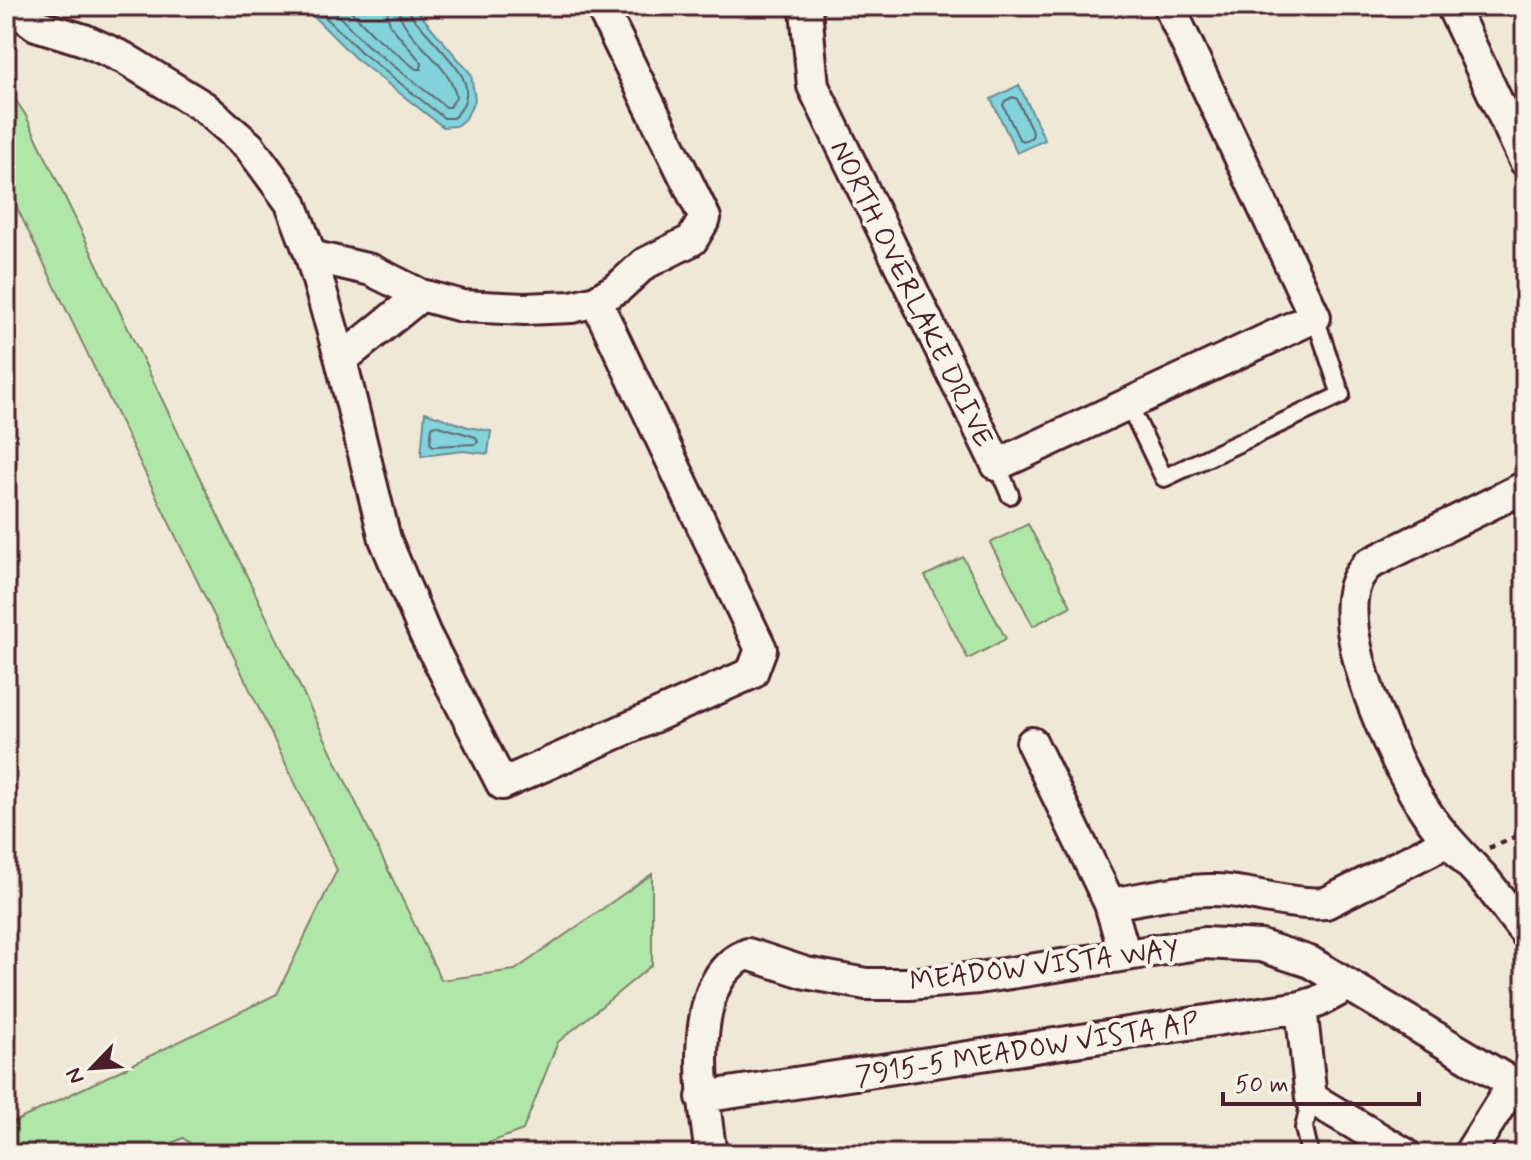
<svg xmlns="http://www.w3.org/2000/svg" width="1531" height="1160" viewBox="0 0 1531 1160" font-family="Mynerve,sans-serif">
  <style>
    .green { fill: #b1e6a9; stroke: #7e826a; stroke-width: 2 }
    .water { fill: #82d3db; stroke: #6c8b95; stroke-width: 2 }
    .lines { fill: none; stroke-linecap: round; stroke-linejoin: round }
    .shore { stroke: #606771; stroke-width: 2 }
    .lane-casing { stroke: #4a1f2b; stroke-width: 22 }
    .street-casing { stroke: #4a1f2b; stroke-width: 36 }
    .path { stroke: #4a1f2b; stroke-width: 5; stroke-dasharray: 6 6; stroke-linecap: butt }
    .lane { stroke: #f7f3e8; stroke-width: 16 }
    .street { stroke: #f7f3e8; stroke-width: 30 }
    .labels { text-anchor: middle; stroke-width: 8; stroke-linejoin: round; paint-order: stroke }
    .street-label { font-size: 28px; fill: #4a1f2b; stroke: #f7f3e8 }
  </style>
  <rect width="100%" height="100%" fill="#f0e8d6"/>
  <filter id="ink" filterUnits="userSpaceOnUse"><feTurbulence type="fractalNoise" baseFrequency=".0125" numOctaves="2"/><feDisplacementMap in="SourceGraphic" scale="16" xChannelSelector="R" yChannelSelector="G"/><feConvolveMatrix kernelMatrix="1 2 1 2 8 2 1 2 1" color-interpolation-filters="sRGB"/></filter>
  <g filter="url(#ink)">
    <path class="green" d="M6 86 25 114 441 980 515 970 652 874V965L558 1042 523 1130 459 1154H204L183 1138 149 1154H6V1126L277 994 337 870 6 185Z
      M1028 524 1071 606 1033 626 990 543Z
      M963 557 1006 639 968 659 925 576Z"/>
    <path class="water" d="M303 6H413L471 74 475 100 466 118 456 126 443 127 355 58Z
      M1019 85 1045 140 1017 153 991 99Z
      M425 412 468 427 491 431 488 454 463 451 421 456Z"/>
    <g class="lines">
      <path class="shore" d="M314 6 361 52 444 118H453C465 108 470 93 463 78 457 64 422 29 410 14L408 6
        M329 6 367 45 446 107H450L456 97C451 62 400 37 398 6
        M346 6 375 36 416 69H421L422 63 390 25 386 6
        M1013 97 1017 99 1033 133 1032 137 1024 141 1019 139 1003 105 1005 101Z
        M435 425 476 437 478 442 475 444 433 446 430 443 432 427Z"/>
      <g class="lane-casing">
        <path id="lane" d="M1129 405 1164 478 1341 395 1315 317
          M997 465 1010 495
          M1310 1154 1304 1128 1311 1098"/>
      </g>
      <g class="street-casing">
        <path id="street" d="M10 6 36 25 84 40 124 58 204 107 249 146 291 203 311 256 341 360 385 539 425 634 502 784 752 673 761 649 596 301
          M803 6 806 9 813 86 997 465 1315 317 1169 6
          M1452 6 1525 161
          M311 256 371 270 421 295 462 306 524 309 572 307 596 301 619 287 644 264 692 240 705 218 601 6
          M341 360 421 295
          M1525 487 1367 565C1364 570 1359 575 1357 580 1333 630 1393 760 1421 804 1438 832 1462 855 1484 879 1498 896 1511 915 1525 932
          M1032 743 1110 904 1125 955
          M1110 904C1144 899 1180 889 1215 890 1253 891 1288 906 1326 903L1448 841
          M1301 1007 1311 1098 1405 1154
          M702 1097 1301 1007 1317 1002 1347 986
          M711 1154C703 1101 684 977 748 954L806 973 866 984H909L978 978 1204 943 1261 946 1310 962 1525 1091
          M1469 1154 1513 1084"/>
      </g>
      <path class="path" d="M1489 848 1525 833"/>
      <use href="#lane" class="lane"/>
      <use href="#street" class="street"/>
    </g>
  </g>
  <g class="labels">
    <g class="street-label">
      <text transform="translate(913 293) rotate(64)" y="10">NORTH OVERLAKE DRIVE</text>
      <text transform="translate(1044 964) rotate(-7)" y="10">MEADOW VISTA WAY</text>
      <text transform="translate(1027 1048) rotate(-9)" y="10">7915-5 MEADOW VISTA AP</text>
    </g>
  </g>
  <rect width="1531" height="1160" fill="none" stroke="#f7f3e8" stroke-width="32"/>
  <rect x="16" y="16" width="1499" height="1128" fill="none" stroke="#4a1f2b" stroke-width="3" filter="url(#ink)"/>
  <g transform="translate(92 1068) rotate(245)" stroke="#f7f3e8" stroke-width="6" paint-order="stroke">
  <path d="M0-6L14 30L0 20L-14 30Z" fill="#4a1f2b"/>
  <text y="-12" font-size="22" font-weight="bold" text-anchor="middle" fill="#4a1f2b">N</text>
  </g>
  <path d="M1223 1092v12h196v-12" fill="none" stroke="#4a1f2b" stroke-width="4"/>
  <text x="1235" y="1092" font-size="24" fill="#4a1f2b" stroke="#f7f3e8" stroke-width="6" paint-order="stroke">50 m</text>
</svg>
